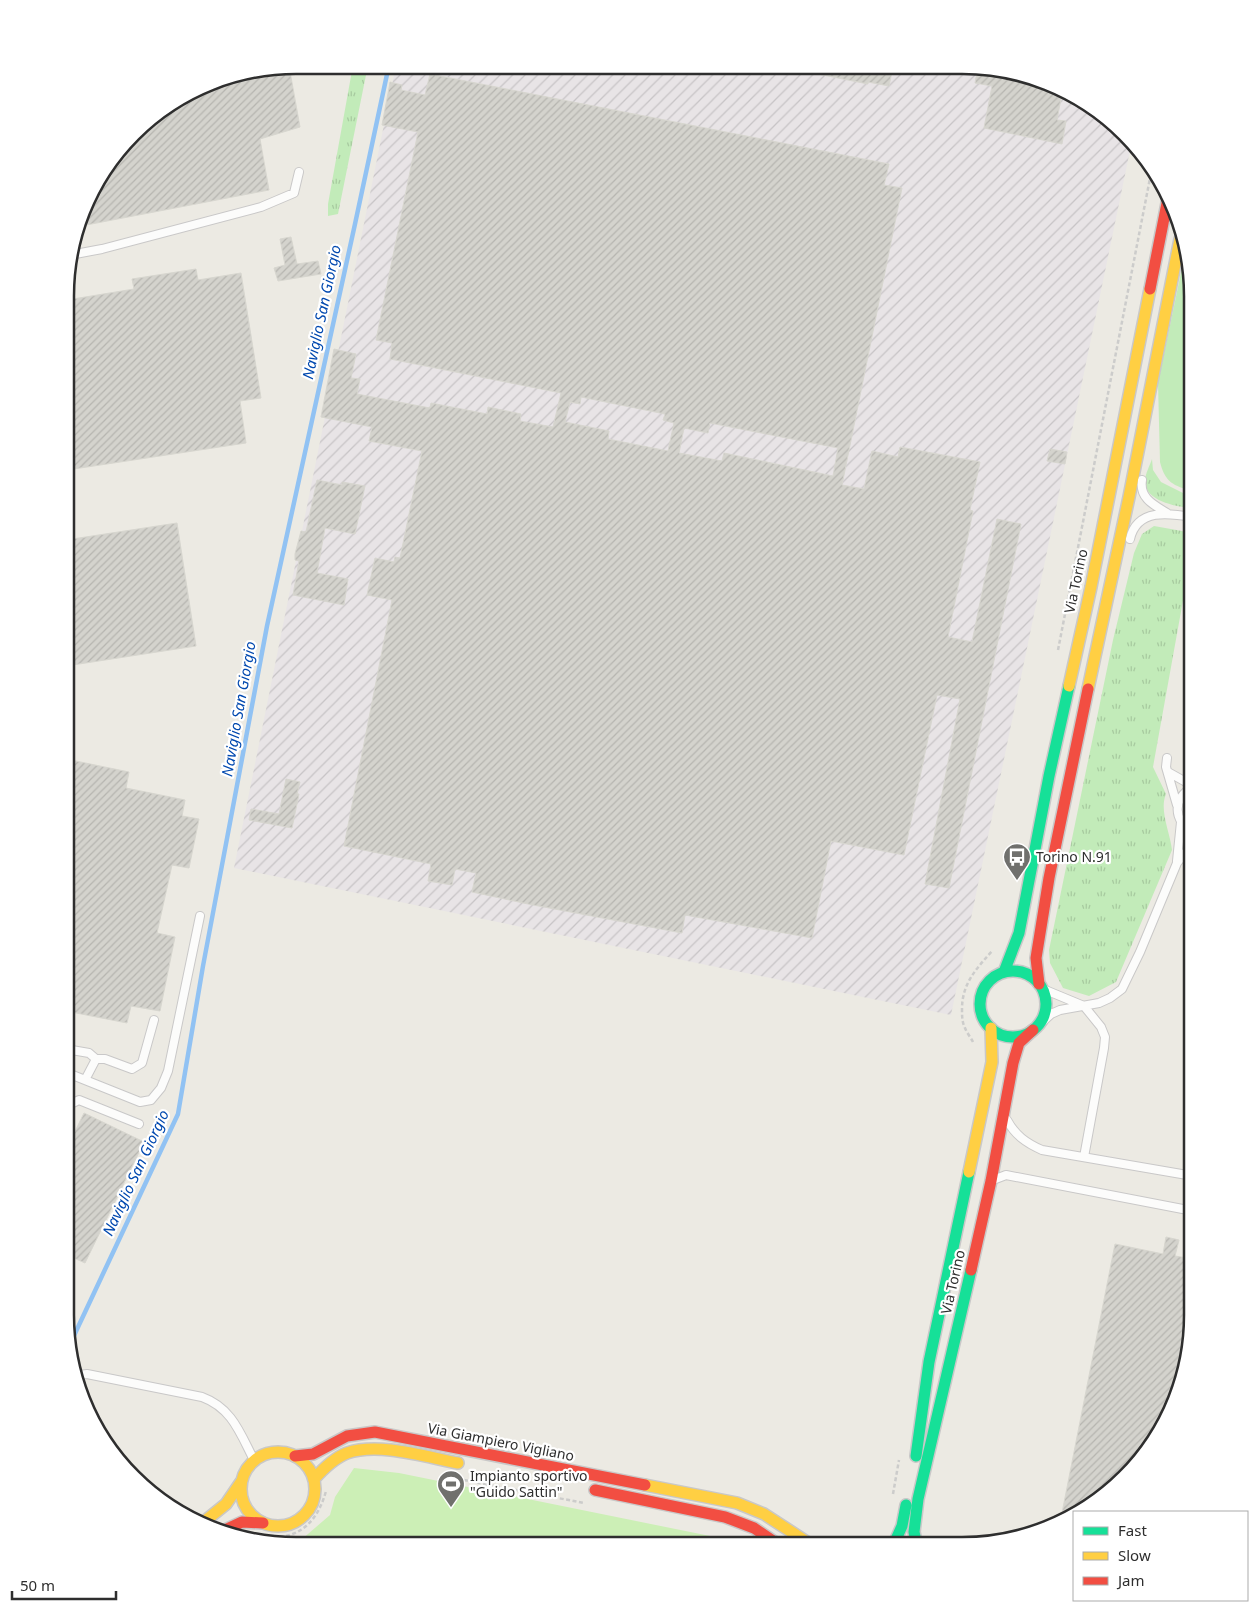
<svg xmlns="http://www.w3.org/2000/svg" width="1258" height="1611" viewBox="0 0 1258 1611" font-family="'Noto Sans',sans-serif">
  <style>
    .industrial { fill: url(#industrial-furrows) }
    .grass { fill: url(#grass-tufts) }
    .park { fill: #c2ebb9 }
    .pitch { fill: #ccefb6 }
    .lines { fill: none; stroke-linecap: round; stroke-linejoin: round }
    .stream { stroke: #91c2f3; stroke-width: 4.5 }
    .building { fill: url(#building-hatch); stroke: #d7d6cf; fill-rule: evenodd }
    .lane-casing { stroke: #c9c8c8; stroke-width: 10 }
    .fast-casing { stroke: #c9c8c8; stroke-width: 14 }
    .slow-casing { stroke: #c9c8c8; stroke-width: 14 }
    .jam-casing { stroke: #c9c8c8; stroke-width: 14 }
    .path { stroke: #cccccb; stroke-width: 2.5; stroke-dasharray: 4 2.5; stroke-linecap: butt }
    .lane { stroke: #fcfcfb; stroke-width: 8 }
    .fast { stroke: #16e098; stroke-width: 11 }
    .slow { stroke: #ffcf43; stroke-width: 11 }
    .jam { stroke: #f24e42; stroke-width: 11 }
    .labels { text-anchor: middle; stroke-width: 4.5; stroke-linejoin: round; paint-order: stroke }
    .street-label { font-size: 14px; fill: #2e2e2e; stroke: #fff }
    .poi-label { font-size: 14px; fill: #2e2e2e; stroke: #fff; text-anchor: start }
    .water-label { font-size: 15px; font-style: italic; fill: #0048af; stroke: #fff }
    .rim { fill: none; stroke: #2e2e2e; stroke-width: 2.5 }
  </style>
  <defs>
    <pattern id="industrial-furrows" width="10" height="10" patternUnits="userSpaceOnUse" patternTransform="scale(1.25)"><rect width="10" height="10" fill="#e8e4e6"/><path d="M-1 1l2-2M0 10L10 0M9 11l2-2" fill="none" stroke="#c7c4c6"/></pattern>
    <pattern id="grass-tufts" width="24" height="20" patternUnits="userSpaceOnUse" patternTransform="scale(1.25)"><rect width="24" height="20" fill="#c2ebb9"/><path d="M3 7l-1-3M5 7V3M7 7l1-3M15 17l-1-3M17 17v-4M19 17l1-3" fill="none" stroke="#a7ca9f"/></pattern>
    <pattern id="building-hatch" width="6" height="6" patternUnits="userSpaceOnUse" patternTransform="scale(1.25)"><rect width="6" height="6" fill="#d4d3cd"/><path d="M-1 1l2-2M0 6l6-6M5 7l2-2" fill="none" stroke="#b6b5b0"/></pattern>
  </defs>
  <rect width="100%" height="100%" fill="#eceae3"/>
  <path class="industrial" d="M396 65 993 67 1091 104 1132 141 951 1015 234 868Z"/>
  <path class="grass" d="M353 65H368L338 214 328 216V204Z
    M1152 459 1153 470 1161 482 1191 497 1189 508C1175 506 1145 501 1145 481 1145 474 1150 465 1152 459Z
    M1154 526 1182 531 1193 535V545L1153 767 1166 794C1159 810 1170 832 1172 850L1116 982 1089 996 1063 988 1050 963 1049 950 1113 640 1134 553 1142 534Z"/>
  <path class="park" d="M1184 258 1193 296V491C1173 486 1165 482 1160 462L1158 383Z"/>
  <path class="pitch" d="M354 1468 399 1473 720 1538 734 1545 299 1544 301 1540 330 1515 335 1497Z"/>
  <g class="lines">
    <path class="stream" d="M71 1342 178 1114 203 966 267 626 355 224 389 65"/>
  </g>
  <path class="building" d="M289 66 300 127 260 139 269 190 81 226 96 181 144 122 221 77Z
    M808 66 893 67 889 86 868 82V84L808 72Z
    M978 67H993L1062 93 1057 120 1066 121 1062 144 984 128 992 86 975 83Z
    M430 74 889 164 884 185 902 188 842 485 864 489 872 451 898 457 900 447 980 462 970 510 973 511 948 637 972 642 997 519 1021 524 949 888 925 884 960 699 937 695 904 855 831 841 812 938 685 915 682 933 528 904 472 892 476 873 455 869 452 885 428 881 431 864 344 846 392 600 367 595 375 558 394 562 395 557 400 558 422 451 369 441 372 427 321 417 334 349 356 354 351 378 360 379 357 394 430 408 431 403 487 414 488 407 521 414 520 421 553 427 561 393 390 359 392 343 376 340 418 132 382 125 389 88 390 82 402 85 401 90 425 95ZM581 397 665 414 663 420 674 423 668 451 608 439 609 431 565 422 570 402 580 404ZM710 423 838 448 833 476 724 453 722 461 679 453 684 428 708 433Z
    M291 237 297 264 318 261 321 274 278 281 274 268 285 265 280 239Z
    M196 269 198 280 241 273 261 398 240 401 246 443 67 470V300L134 289 132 279Z
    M1050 449 1067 452 1065 464 1047 461Z
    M317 480 342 485V482L365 486 355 534 325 528 317 573 348 579 344 605 293 595 299 561 295 560V554L301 531 306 532Z
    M177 523 196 646 66 666V540Z
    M66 759 129 772 126 788 185 800 182 816 199 819 189 868 172 865 157 933 175 937 160 1011 131 1006 127 1023 66 1011Z
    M286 779 300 782 297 794H299L292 828 249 820 251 809 279 814Z
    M84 1113 144 1142 85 1263 65 1254V1152Z
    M1166 1237 1179 1240 1175 1256 1193 1259 1192 1331 1181 1390 1154 1444 1115 1489 1079 1512H1074V1516L1065 1522 1060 1523 1115 1244 1163 1254Z"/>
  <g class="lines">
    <g class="lane-casing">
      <path id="lane" d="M70 255 102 249 261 207 294 193 299 172
        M1142 480C1139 498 1154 505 1167 513
        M1130 539C1137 508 1169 513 1193 517
        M1167 758 1166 767 1177 805
        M1168 772 1193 786
        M1193 831C1173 823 1172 796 1193 788
        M1177 861 1181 822
        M1043 989 1084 1006 1101 1027 1105 1037 1104 1048 1084 1157
        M1038 1026 1051 1014 1060 1010 1099 1003 1110 998 1122 989 1140 952 1177 863 1193 843
        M66 1049 89 1053 96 1059
        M65 1072 140 1102 151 1100 161 1088 168 1071 200 916
        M85 1080 96 1059H105L132 1069 142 1063 154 1020
        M65 1107 79 1100 139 1124
        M1007 1120C1015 1135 1026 1143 1042 1150L1193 1176
        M993 1180 1006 1175 1193 1211
        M65 1293 66 1295
        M79 1375 87 1374 202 1397C232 1408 240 1433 254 1460"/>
    </g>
    <g class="fast-casing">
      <path id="fast" d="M980 1004a33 33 0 1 1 66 0a33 33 0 1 1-66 0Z
        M1004 972 1019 933 1049 776 1069 686
        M916 1456 929 1362 969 1172
        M893 1546 902 1526 906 1505
        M917 1546 914 1532 918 1499 971 1270"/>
    </g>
    <g class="slow-casing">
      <path id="slow" d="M1069 686 1091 587 1150 289
        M1088 689 1129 497 1180 239
        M969 1172 992 1062 991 1028
        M241 1489a37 37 0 1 1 74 0a37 37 0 1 1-74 0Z
        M314 1479C323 1469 334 1458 347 1453 379 1442 426 1457 458 1463
        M645 1485 737 1503 764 1514 813 1546
        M205 1521 226 1504 241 1482"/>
    </g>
    <g class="jam-casing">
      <path id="jam" d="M1150 289 1169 193
        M1039 984 1036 958 1049 878 1088 689
        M971 1270 991 1181 1013 1063 1019 1043 1033 1030
        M295 1456 313 1454 347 1436 375 1432 645 1485
        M595 1490 725 1517 754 1528 779 1545
        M227 1529 242 1522 263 1523"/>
    </g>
    <path class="path" d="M1058 650 1152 168
      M973 1042C971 1038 967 1033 965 1028 962 1022 962 1016 962 1009 962 983 977 968 993 950
      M464 1480 584 1503
      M893 1494 899 1460
      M273 1537C303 1538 319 1517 326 1491
      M831 1544 835 1543 841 1546
      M864 1546 876 1539"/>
    <use href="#lane" class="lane"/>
    <use href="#fast" class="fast"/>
    <use href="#slow" class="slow"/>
    <use href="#jam" class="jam"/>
  </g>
  <defs>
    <g id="bus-pin" transform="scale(1.4375)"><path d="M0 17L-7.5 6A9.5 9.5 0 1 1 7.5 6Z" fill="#70706d" stroke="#fff"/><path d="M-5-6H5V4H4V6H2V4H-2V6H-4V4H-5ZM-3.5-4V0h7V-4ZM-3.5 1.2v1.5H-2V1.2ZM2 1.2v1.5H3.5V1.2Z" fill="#fff"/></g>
    <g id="stadium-pin" transform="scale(1.4375)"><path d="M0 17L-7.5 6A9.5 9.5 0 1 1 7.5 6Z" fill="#70706d" stroke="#fff"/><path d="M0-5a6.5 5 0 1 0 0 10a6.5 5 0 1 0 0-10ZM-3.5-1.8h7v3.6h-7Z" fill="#fff"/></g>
  </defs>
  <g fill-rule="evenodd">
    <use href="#bus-pin" x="1017" y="857"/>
    <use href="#stadium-pin" x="451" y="1484"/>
  </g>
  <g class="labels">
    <g class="street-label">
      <text transform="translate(1076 581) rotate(-78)" y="5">Via Torino</text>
      <text transform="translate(953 1282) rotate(-77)" y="5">Via Torino</text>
      <text transform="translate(501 1442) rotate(11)" y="5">Via Giampiero Vigliano</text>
    </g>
    <g class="poi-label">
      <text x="1036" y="862">Torino N.91</text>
      <text x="470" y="1481">Impianto sportivo<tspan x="470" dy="16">"Guido Sattin"</tspan></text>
    </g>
    <g class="water-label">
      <text transform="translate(322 312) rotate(-78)" y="5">Naviglio San Giorgio</text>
      <text transform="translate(239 709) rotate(-80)" y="5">Naviglio San Giorgio</text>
      <text transform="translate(136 1173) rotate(-65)" y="5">Naviglio San Giorgio</text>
    </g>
  </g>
  <path d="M0 0H1258V1611H0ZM296 74H962A222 222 0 0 1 1184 296V1315A222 222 0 0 1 962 1537H296A222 222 0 0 1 74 1315V296A222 222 0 0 1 296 74Z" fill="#fff" fill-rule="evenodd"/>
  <path class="rim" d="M296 74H962A222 222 0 0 1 1184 296V1315A222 222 0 0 1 962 1537H296A222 222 0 0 1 74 1315V296A222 222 0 0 1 296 74Z"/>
  <rect x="1073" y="1511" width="175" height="90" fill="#ffffff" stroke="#ababab"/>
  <rect x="1083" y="1527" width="25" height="8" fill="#16e098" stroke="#ababab"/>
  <text x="1118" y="1536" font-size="15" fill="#2e2e2e">Fast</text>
  <rect x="1083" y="1552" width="25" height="8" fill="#ffcf43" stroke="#ababab"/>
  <text x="1118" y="1561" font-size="15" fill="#2e2e2e">Slow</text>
  <rect x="1083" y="1577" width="25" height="8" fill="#f24e42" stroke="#ababab"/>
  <text x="1118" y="1586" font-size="15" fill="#2e2e2e">Jam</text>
  <path d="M12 1591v8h104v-8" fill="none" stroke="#2e2e2e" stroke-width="2.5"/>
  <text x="20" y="1591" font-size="15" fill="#2e2e2e" stroke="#ffffff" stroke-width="4" paint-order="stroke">50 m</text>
</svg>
